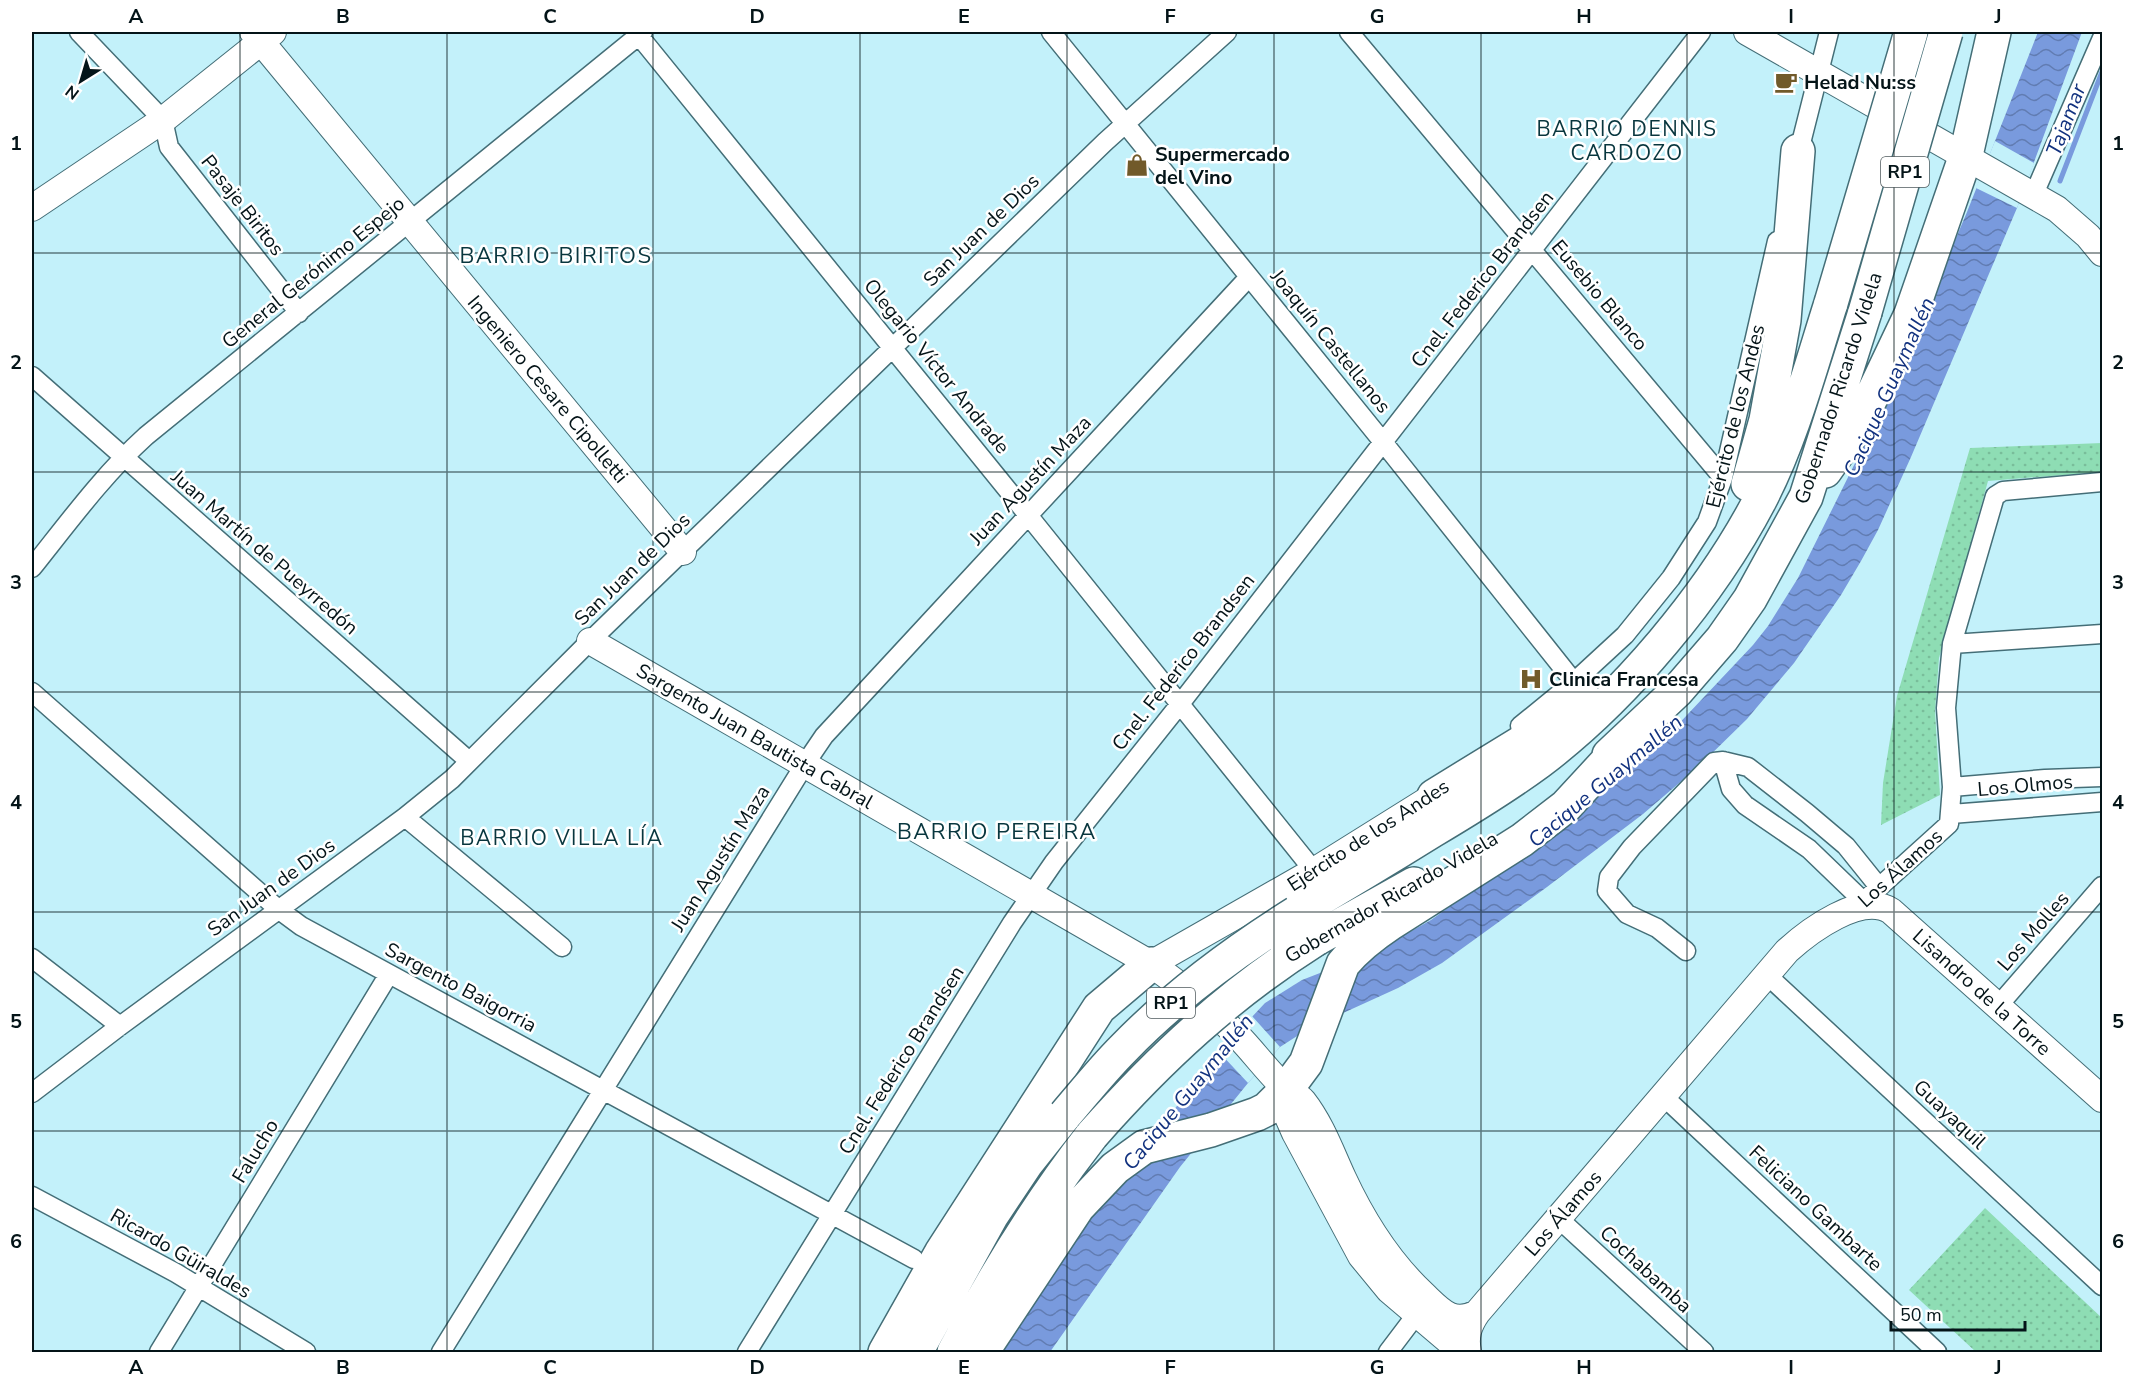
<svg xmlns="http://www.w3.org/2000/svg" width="2134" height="1384" viewBox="0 0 2134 1384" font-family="'Nunito Sans',sans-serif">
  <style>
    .park { fill: url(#park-dots) }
    .water { fill: url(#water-waves) }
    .pier { fill: #c3f1fa }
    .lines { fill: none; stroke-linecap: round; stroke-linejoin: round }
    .stream { stroke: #799add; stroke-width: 5 }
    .street-casing { stroke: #446e77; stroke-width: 21 }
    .secondary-casing { stroke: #446e77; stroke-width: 28 }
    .highway-casing { stroke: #446e77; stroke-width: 36 }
    .street { stroke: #fff; stroke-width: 18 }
    .secondary { stroke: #fff; stroke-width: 26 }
    .highway { stroke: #fff; stroke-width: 33 }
    .highway-bridge-casing { stroke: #446e77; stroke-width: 36; stroke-linecap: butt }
    .highway-bridge { stroke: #fff; stroke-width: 33 }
    .grid { fill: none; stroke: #041418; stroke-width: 1.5; stroke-opacity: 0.55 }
    .labels { text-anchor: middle; stroke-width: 5; stroke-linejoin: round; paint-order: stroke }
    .shield { fill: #fff; stroke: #4f5a5d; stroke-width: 1.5 }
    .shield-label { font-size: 18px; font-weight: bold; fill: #041418 }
    .poi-label { font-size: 20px; font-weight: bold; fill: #041418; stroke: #fff; text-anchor: start }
    .street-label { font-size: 20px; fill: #041418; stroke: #fff }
    .water-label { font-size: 21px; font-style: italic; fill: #12327f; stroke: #fff }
    .neighbourhood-label { font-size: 21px; letter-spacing: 1.5px; fill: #08363e; stroke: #fff }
    .quarter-label { font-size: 22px; letter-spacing: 1.5px; fill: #08363e; stroke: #fff }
    .neatline { fill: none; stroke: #041418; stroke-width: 2 }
    .grid-label { font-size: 20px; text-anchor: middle; font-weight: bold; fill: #041418 }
  </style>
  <defs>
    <pattern id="park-dots" width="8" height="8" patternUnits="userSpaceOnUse" patternTransform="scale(1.5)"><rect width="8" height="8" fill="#8eddb4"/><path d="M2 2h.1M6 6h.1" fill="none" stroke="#79bd9a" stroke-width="1.8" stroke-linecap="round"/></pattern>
    <pattern id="water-waves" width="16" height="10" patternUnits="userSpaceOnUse" patternTransform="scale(1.5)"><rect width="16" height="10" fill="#799add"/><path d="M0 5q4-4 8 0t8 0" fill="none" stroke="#617cb2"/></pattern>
  </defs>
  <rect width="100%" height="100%" fill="#c3f1fa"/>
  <path class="park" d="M2102 443V472L1988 481 1939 658 1935 711 1940 795 1881 825 1883 783 1897 696 1970 448Z
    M1985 1208 2102 1318V1352H1976L1909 1290Z"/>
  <path class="water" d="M2038 32H2082L2017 208 1911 457 1878 530 1861 561 1841 595 1794 663 1747 719 1699 766 1643 814 1547 887 1442 963 1398 988 1308 1029 1280 1047 1248 1083 1180 1167 1050 1352H999L1036 1293 1131 1165 1219 1052 1265 1003 1302 980 1374 952 1431 920 1513 861 1615 782 1671 732 1753 645 1768 626 1798 578 1863 447 1923 316 1967 212Z"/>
  <path class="pier" d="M1995 141 2034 163 2017 208 1976 188Z
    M1252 1016 1280 1047 1248 1083 1219 1052Z"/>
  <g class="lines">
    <path class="stream" d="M2060 181 2102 72"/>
    <g class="street-casing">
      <path id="street" d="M79 32 163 120 169 147 299 313
        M636 32 1028 515 1314 871
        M1051 32 1383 442 1574 682
        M1349 32 1723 478
        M1797 159 1829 32
        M2034 194 2102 38
        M32 376 469 761
        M32 568C68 523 103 475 146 436L643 32
        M1952 644 2102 634
        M32 692 278 909 301 926 914 1259
        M1520 726 1574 682 1625 635 1671 578 1707 522 1723 478 1777 241
        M1952 787 2045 779 2102 777
        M1951 814 2102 802
        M405 817 562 947
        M1863 901 1809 849 1745 805 1731 789 1723 761 1748 767 1807 813 1846 846 1879 887
        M1855 909 1949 824 1952 787 1946 708 1952 644 1995 496 2003 491 2102 482
        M1686 951 1657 928 1627 914 1607 891 1609 877 1632 847 1714 762 1723 761
        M32 958 120 1026
        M1767 975 2102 1286
        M1998 1006 2102 886
        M32 1093 120 1026 405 817 452 779 590 641 1105 142 1227 32
        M1663 1096 1937 1352
        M32 1196 176 1273 306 1352
        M1559 1219 1704 1352
        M159 1352 389 974
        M441 1352 805 764 824 736 1249 277
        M747 1352 1012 923 1054 862 1180 704 1701 32
        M1388 1352 1416 1315"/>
    </g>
    <g class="secondary-casing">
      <path id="secondary" d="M253 32 683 552
        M1747 32 2057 209 2088 236 2102 253
        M32 208 163 120 273 32
        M590 641 1151 964C1181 986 1210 1007 1236 1034 1253 1051 1267 1071 1285 1088 1290 1093 1298 1095 1303 1101 1321 1124 1331 1152 1343 1178 1363 1221 1388 1261 1423 1294 1440 1310 1452 1326 1477 1313
        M1151 964 1314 871 1434 796
        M1286 1090 1284 1108 1295 1133 1361 1256 1389 1290 1462 1352
        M1468 1352C1465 1337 1468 1326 1477 1313L1787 951C1809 931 1861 892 1891 911L2102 1099"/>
    </g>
    <g class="highway-casing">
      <path id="highway" d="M1825 471 1860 421 1911 314 1966 155 1994 32
        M1748 484 1766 420 1784 320 1798 151
        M1609 755 1677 691 1722 639 1750 599 1806 497 1865 312
        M1434 796 1535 734 1584 698
        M1296 913C1342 886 1387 859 1432 831 1469 809 1505 787 1539 762 1624 698 1711 594 1760 500 1792 438 1810 369 1831 303
        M1316 939 1414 884
        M885 1352 941 1253 1099 1008 1151 964
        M916 1352 992 1215 1026 1164 1065 1115
        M954 1352C994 1276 1039 1203 1092 1135
        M982 1352 1078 1207 1115 1168 1144 1147 1211 1130 1257 1114 1267 1109 1286 1090 1306 1063 1343 964C1357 947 1373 935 1391 923L1522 840 1566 806 1626 741"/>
    </g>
    <use href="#street" class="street"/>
    <use href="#secondary" class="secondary"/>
    <use href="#highway" class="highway"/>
    <g class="highway-bridge-casing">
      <path id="highway-bridge" d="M1831 303 1911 32
        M1865 312 1946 32
        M1065 1115C1084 1093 1102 1070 1123 1049 1174 996 1234 952 1296 913
        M1092 1135C1160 1058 1229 994 1316 939"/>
    </g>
    <use href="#highway-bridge" class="highway-bridge"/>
  </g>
  <path class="grid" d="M240 32V1352M447 32V1352M653 32V1352M860 32V1352M1067 32V1352M1274 32V1352M1481 32V1352M1687 32V1352M1894 32V1352M32 253H2102M32 472H2102M32 692H2102M32 912H2102M32 1131H2102"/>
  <defs>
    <g id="cafe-bare" transform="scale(1.8)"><path d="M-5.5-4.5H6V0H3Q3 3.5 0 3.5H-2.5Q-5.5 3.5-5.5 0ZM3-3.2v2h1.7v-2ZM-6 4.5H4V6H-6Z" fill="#715a2a" stroke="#fff" stroke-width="2.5" paint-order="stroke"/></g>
    <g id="shop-bare" transform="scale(1.8)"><path d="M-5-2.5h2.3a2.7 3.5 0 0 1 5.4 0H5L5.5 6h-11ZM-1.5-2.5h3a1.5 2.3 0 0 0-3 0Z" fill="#715a2a" stroke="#fff" stroke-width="2.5" paint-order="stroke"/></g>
    <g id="hospital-bare" transform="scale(1.8)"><path d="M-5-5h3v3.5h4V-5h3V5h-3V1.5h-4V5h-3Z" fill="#715a2a" stroke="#fff" stroke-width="2.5" paint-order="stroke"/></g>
  </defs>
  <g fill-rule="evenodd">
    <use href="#cafe-bare" x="1786" y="82"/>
    <use href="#shop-bare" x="1137" y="165"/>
    <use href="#hospital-bare" x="1531" y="679"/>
  </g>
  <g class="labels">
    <g class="shield">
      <rect x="1881" y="157" width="48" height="30" rx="4.5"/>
      <rect x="1147" y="988" width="48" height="30" rx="4.5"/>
    </g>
    <g class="shield-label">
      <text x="1905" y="178">RP1</text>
      <text x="1171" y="1009">RP1</text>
    </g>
    <g class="poi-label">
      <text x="1804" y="89">Helad Nu:ss</text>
      <text x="1155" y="161">Supermercado<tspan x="1155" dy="23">del Vino</tspan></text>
      <text x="1549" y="686">Clinica Francesa</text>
    </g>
    <g class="street-label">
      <text transform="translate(243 205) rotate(52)" y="7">Pasaje Biritos</text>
      <text transform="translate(981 230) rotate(-44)" y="7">San Juan de Dios</text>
      <text transform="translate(313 272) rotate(-39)" y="7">General Gerónimo Espejo</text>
      <text transform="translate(1482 279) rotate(-52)" y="7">Cnel. Federico Brandsen</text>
      <text transform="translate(1600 295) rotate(50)" y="7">Eusebio Blanco</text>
      <text transform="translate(1331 341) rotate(51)" y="7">Joaquín Castellanos</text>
      <text transform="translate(937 366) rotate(51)" y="7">Olegario Víctor Andrade</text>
      <text transform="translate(1838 388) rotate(-72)" y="7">Gobernador Ricardo Videla</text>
      <text transform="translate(548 389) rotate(50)" y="7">Ingeniero Cesare Cipolletti</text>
      <text transform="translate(1735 416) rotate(-76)" y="7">Ejército de los Andes</text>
      <text transform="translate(1030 480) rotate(-47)" y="7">Juan Agustín Maza</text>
      <text transform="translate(265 552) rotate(41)" y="7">Juan Martín de Pueyrredón</text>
      <text transform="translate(632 569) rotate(-44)" y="7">San Juan de Dios</text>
      <text transform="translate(1183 662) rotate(-52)" y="7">Cnel. Federico Brandsen</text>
      <text transform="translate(755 736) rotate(30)" y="7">Sargento Juan Bautista Cabral</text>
      <text transform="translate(2025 785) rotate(-5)" y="7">Los Olmos</text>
      <text transform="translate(1368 835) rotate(-33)" y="7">Ejército de los Andes</text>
      <text transform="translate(720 858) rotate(-58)" y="7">Juan Agustín Maza</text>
      <text transform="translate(1900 868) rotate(-42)" y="7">Los Álamos</text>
      <text transform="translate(271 887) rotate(-36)" y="7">San Juan de Dios</text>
      <text transform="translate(1391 897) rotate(-30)" y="7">Gobernador Ricardo Videla</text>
      <text transform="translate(2033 931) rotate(-49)" y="7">Los Molles</text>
      <text transform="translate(461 987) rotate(28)" y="7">Sargento Baigorria</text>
      <text transform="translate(1982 992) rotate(42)" y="7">Lisandro de la Torre</text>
      <text transform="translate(901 1060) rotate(-58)" y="7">Cnel. Federico Brandsen</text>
      <text transform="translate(1950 1114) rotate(43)" y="7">Guayaquil</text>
      <text transform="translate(255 1151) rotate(-59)" y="7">Falucho</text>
      <text transform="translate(1816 1208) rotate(43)" y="7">Feliciano Gambarte</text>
      <text transform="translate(1563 1213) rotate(-49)" y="7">Los Álamos</text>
      <text transform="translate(181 1253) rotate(30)" y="7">Ricardo Güiraldes</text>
      <text transform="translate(1646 1269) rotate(43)" y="7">Cochabamba</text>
    </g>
    <g class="water-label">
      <text transform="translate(2066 120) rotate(-69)" y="7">Tajamar</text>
      <text transform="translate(1889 387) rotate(-66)" y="7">Cacique Guaymallén</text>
      <text transform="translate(1605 781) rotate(-40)" y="7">Cacique Guaymallén</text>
      <text transform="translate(1188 1092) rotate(-51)" y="7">Cacique Guaymallén</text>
    </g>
    <g class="neighbourhood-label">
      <text x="1627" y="136">BARRIO DENNIS<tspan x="1627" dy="24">CARDOZO</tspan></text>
      <text x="562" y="845">BARRIO VILLA LÍA</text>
    </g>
    <g class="quarter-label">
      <text x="556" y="263">BARRIO BIRITOS</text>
      <text x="997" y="839">BARRIO PEREIRA</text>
    </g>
  </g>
  <rect width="2134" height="1384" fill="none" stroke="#ffffff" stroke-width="66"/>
  <g transform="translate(81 81) rotate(217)" stroke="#ffffff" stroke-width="4.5" paint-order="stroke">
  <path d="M0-4.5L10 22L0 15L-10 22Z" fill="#041418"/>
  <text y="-9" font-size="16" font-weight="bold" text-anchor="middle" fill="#041418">N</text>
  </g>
  <path d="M1891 1321v9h134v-9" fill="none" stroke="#041418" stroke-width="3"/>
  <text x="1900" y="1321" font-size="18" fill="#041418" stroke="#ffffff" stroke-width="4.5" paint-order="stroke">50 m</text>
  <rect x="33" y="33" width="2068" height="1318" class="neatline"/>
  <g class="grid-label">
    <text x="136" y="23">A</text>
    <text x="343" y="23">B</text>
    <text x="550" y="23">C</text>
    <text x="757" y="23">D</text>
    <text x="964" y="23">E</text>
    <text x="1170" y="23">F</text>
    <text x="1377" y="23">G</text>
    <text x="1584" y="23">H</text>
    <text x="1791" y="23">I</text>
    <text x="1998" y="23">J</text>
    <text x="16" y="150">1</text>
    <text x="2118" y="150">1</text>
    <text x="16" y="369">2</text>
    <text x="2118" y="369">2</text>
    <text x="16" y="589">3</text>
    <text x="2118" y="589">3</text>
    <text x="16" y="809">4</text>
    <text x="2118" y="809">4</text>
    <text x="16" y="1028">5</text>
    <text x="2118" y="1028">5</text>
    <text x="16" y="1248">6</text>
    <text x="2118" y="1248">6</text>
    <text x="136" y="1374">A</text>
    <text x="343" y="1374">B</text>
    <text x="550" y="1374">C</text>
    <text x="757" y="1374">D</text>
    <text x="964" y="1374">E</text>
    <text x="1170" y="1374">F</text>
    <text x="1377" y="1374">G</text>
    <text x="1584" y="1374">H</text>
    <text x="1791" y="1374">I</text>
    <text x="1998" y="1374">J</text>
  </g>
</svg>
